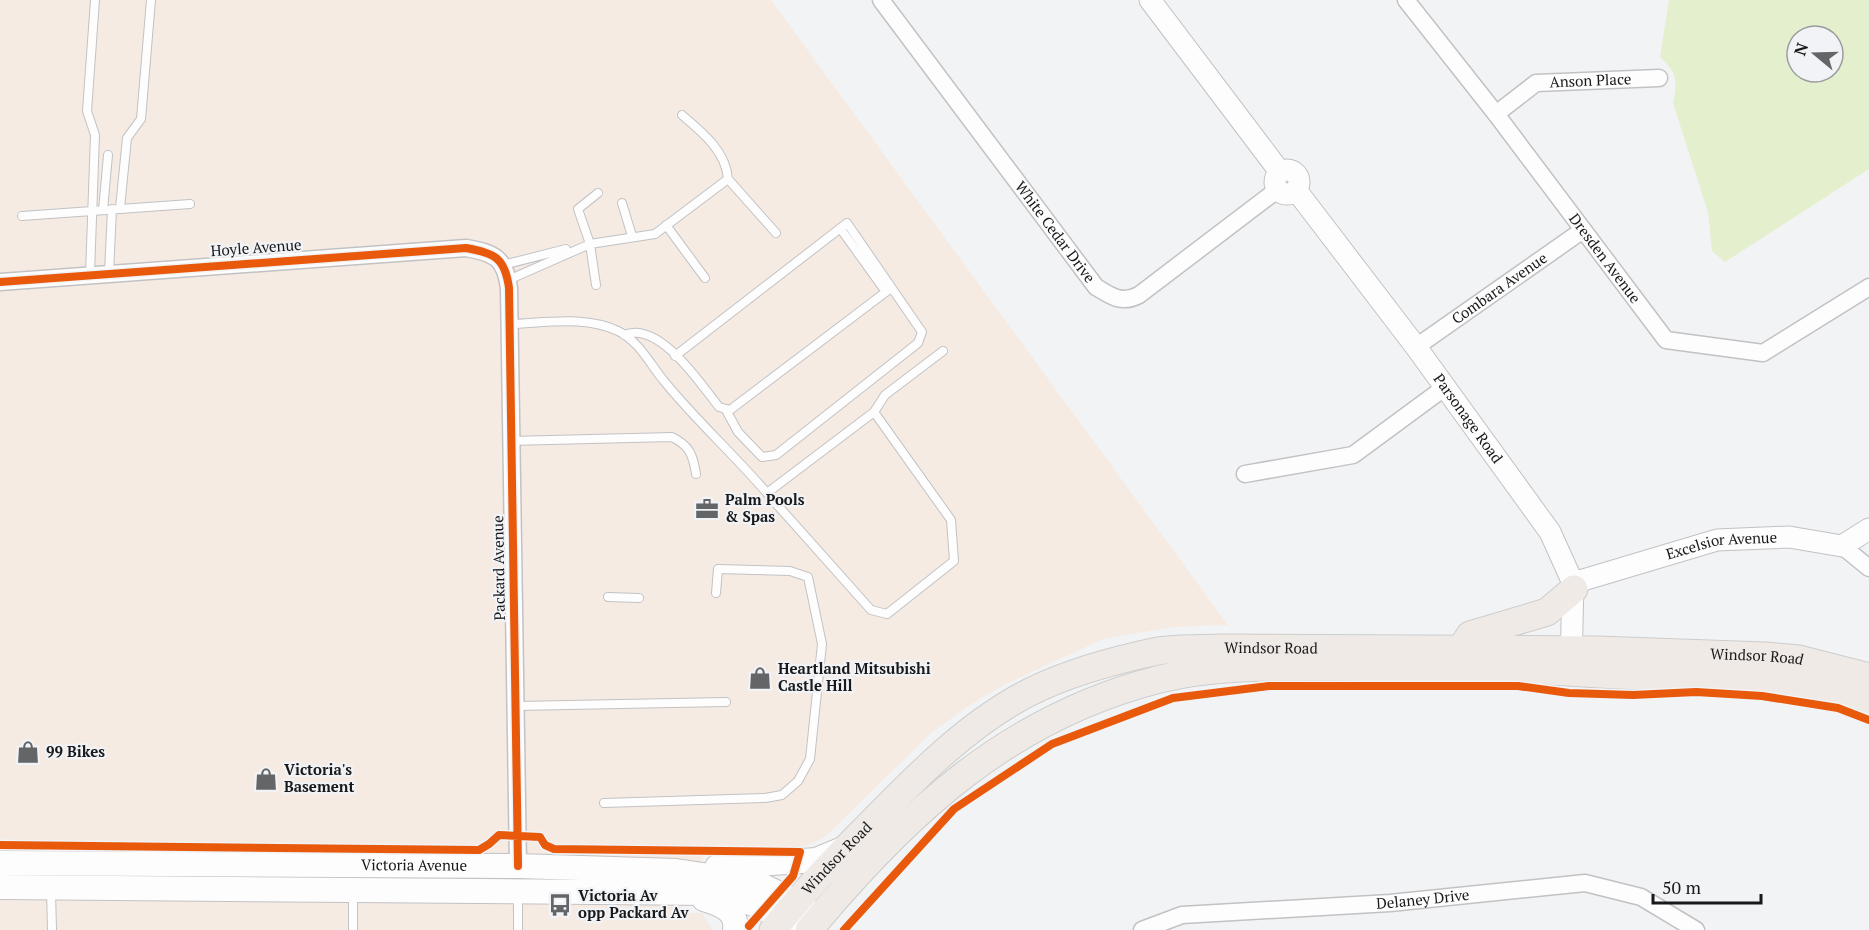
<svg xmlns="http://www.w3.org/2000/svg" width="1869" height="930" viewBox="0 0 1869 930" font-family="'PT Serif',serif">
  <style>
    .commercial { fill: #f5ebe3 }
    .green { fill: #e4efce; fill-rule: evenodd }
    .lines { fill: none; stroke-linecap: round; stroke-linejoin: round }
    .service-casing { stroke: #c2c2c4; stroke-width: 10 }
    .minor-casing { stroke: #c2c2c4; stroke-width: 19 }
    .tertiary-casing { stroke: #c2c2c4; stroke-width: 23 }
    .secondary-casing { stroke: #c2c2c4; stroke-width: 26 }
    .primary-casing { stroke: #cccdcd; stroke-width: 29 }
    .service { stroke: #fdfdfe; stroke-width: 8 }
    .minor { stroke: #fdfdfe; stroke-width: 16 }
    .tertiary { stroke: #fdfdfe; stroke-width: 21 }
    .secondary { stroke: #fdfdfe; stroke-width: 24 }
    .primary { stroke: #f0eae6; stroke-width: 27 }
    .cycleway-casing { stroke: #f1f3f6; stroke-width: 11 }
    .cycleway { stroke: #e8590c; stroke-width: 8 }
    .labels { text-anchor: middle; stroke-width: 4.5; stroke-linejoin: round; paint-order: stroke }
    .street-label { font-size: 15px; fill: #18191a; stroke: #f1f3f6 }
    .poi-label { font-size: 15px; font-weight: bold; fill: #18191a; stroke: #f1f3f6; text-anchor: start }
  </style>
  <rect width="100%" height="100%" fill="#f2f3f5"/>
  <path class="commercial" d="M0 0H771L1228 625 1174 627 1103 639 1004 685 967 707 930 734 824 838 804 847 707 848 680 913H702L713 930H0Z"/>
  <path class="green" d="M1669 0H1869V169L1725 262 1712 251 1708 212 1673 103C1678 82 1677 72 1660 57ZM1797 36H1833V72H1797Z"/>
  <g class="lines">
    <g class="service-casing">
      <path id="service" d="M728 179 776 233
        M622 203 632 236
        M120 208 127 138 141 119 151 0
        M103 210 108 155
        M22 216 190 204
        M666 225 705 278
        M840 228 886 292
        M503 265 566 249
        M109 273 112 209
        M90 274 95 135 87 111 95 0
        M508 280 590 244 655 234 728 179C726 151 702 132 682 115
        M596 285 590 244 578 209 598 193
        M510 324C544 323 586 315 618 331 639 341 650 364 664 381 698 423 738 458 772 499L871 610 887 614 954 561 951 520 874 412 767 493
        M624 335C659 320 700 383 719 407L730 410 891 288
        M675 356 847 223 922 332 918 343 776 455 762 457 738 432 726 410
        M874 412 885 395 943 351
        M510 441 672 437C690 446 693 455 696 474
        M608 597 639 598
        M516 706 726 702
        M604 803 765 798 782 795 798 781 810 759 822 644 808 577 790 571 718 569 716 593
        M51 890 52 930
        M353 892V930
        M518 930V894"/>
    </g>
    <g class="minor-casing">
      <g id="minor">
        <path id="s1" d="M881 0 1096 287C1112 297 1122 304 1139 295L1277 190"/>
        <path id="s2" d="M1406 0 1496 114 1666 340 1763 353 1869 287"/>
        <path id="s3" d="M1496 114 1536 83 1659 78"/>
        <path d="M0 282 466 248C495 253 505 258 509 288L518 866"/>
        <path id="s4" d="M1416 347 1583 230"/>
        <path d="M1245 474 1353 455 1444 388"/>
        <path d="M1842 546 1869 568"/>
        <path id="s5" d="M1142 930 1182 915 1390 903 1585 883 1641 897 1696 930"/>
      </g>
    </g>
    <g class="tertiary-casing">
      <g id="tertiary">
        <path d="M1150 0 1280 172"/>
        <circle cx="1287" cy="182" r="12"/>
        <path id="s6" d="M1296 190 1416 347 1550 532 1573 583 1571 665"/>
        <path id="s7" d="M1573 583 1717 540 1789 537 1842 546 1869 529"/>
      </g>
    </g>
    <g class="secondary-casing">
      <g id="secondary">
        <path id="s8" d="M0 863 518 866 676 871 757 883 796 902 812 914"/>
        <path d="M717 867 816 860 845 848"/>
        <path d="M0 887 713 893C746 899 772 909 798 930"/>
        <path d="M704 899C720 904 738 910 735 930"/>
      </g>
    </g>
    <g class="primary-casing">
      <g id="primary">
        <path d="M1460 650 1470 635 1547 612 1574 589"/>
        <path id="s9" d="M773 930C803 892 837 857 871 823 918 775 968 724 1028 693 1067 673 1115 660 1158 651 1178 648 1201 649 1221 648L1598 650 1765 656 1799 659 1869 677"/>
        <path d="M809 930C906 813 1009 717 1160 679 1216 665 1276 667 1333 667 1405 668 1476 670 1548 671 1588 673 1629 676 1669 677 1738 679 1804 680 1869 704"/>
      </g>
    </g>
    <use href="#service" class="service"/>
    <use href="#minor" class="minor"/>
    <use href="#tertiary" class="tertiary"/>
    <use href="#secondary" class="secondary"/>
    <use href="#primary" class="primary"/>
    <g class="cycleway-casing">
      <path id="cycleway" d="M0 282 466 248C495 253 505 258 509 288L518 866
        M0 845 479 850 489 844 499 835 540 837 545 845 554 849 800 852 793 876 749 926
        M844 930 954 809 1052 744 1173 698 1269 686H1518L1569 693 1633 695 1696 692 1762 696 1838 708 1869 720"/>
    </g>
    <use href="#cycleway" class="cycleway"/>
  </g>
  <defs>
    <g id="office-bare" transform="scale(1.8)"><path d="M-6-3h4V-5.5h4V-3h4V5H-6ZM-1-4.5V-3h2v-1.5ZM-6 0V1H6V0Z" fill="#646567" stroke="#f1f3f6" stroke-width="2.5" paint-order="stroke"/></g>
    <g id="shop-bare" transform="scale(1.8)"><path d="M-5-2.5h2.3a2.7 3.5 0 0 1 5.4 0H5L5.5 6h-11ZM-1.5-2.5h3a1.5 2.3 0 0 0-3 0Z" fill="#646567" stroke="#f1f3f6" stroke-width="2.5" paint-order="stroke"/></g>
    <g id="bus-bare" transform="scale(1.8)"><path d="M-5-6H5V4H4V6H2V4H-2V6H-4V4H-5ZM-3.5-4V0h7V-4ZM-3.5 1.2v1.5H-2V1.2ZM2 1.2v1.5H3.5V1.2Z" fill="#646567" stroke="#f1f3f6" stroke-width="2.5" paint-order="stroke"/></g>
  </defs>
  <g fill-rule="evenodd">
    <use href="#office-bare" x="707" y="509"/>
    <use href="#shop-bare" x="760" y="678"/>
    <use href="#shop-bare" x="28" y="752"/>
    <use href="#shop-bare" x="266" y="779"/>
    <use href="#bus-bare" x="560" y="905"/>
  </g>
  <g class="labels">
    <g class="street-label">
      <text dy="5" stroke="none"><textPath href="#s3" startOffset="105">Anson Place</textPath></text>
      <text dy="5" stroke="none"><textPath href="#s1" startOffset="290">White Cedar Drive</textPath></text>
      <text transform="translate(256 248) rotate(-4)" y="5">Hoyle Avenue</text>
      <text dy="5" stroke="none"><textPath href="#s2" startOffset="326">Dresden Avenue</textPath></text>
      <text dy="5" stroke="none"><textPath href="#s4" startOffset="102">Combara Avenue</textPath></text>
      <text dy="5" stroke="none"><textPath href="#s6" startOffset="286">Parsonage Road</textPath></text>
      <text dy="5" stroke="none"><textPath href="#s7" startOffset="154">Excelsior Avenue</textPath></text>
      <text transform="translate(499 568) rotate(-91)" y="5">Packard Avenue</text>
      <text dy="5" stroke="none"><textPath href="#s9" startOffset="600">Windsor Road</textPath></text>
      <text dy="5" stroke="none"><textPath href="#s9" startOffset="1086">Windsor Road</textPath></text>
      <text dy="5" stroke="none"><textPath href="#s9" startOffset="96">Windsor Road</textPath></text>
      <text dy="5" stroke="none"><textPath href="#s8" startOffset="414">Victoria Avenue</textPath></text>
      <text dy="5" stroke="none"><textPath href="#s5" startOffset="284">Delaney Drive</textPath></text>
    </g>
    <g class="poi-label">
      <text x="725" y="505">Palm Pools<tspan x="725" dy="17">&amp; Spas</tspan></text>
      <text x="778" y="674">Heartland Mitsubishi<tspan x="778" dy="17">Castle Hill</tspan></text>
      <text x="46" y="757">99 Bikes</text>
      <text x="284" y="775">Victoria's<tspan x="284" dy="17">Basement</tspan></text>
      <text x="578" y="901">Victoria Av<tspan x="578" dy="17">opp Packard Av</tspan></text>
    </g>
  </g>
  <g transform="translate(1815 54) rotate(289)"><circle r="28" fill="#f1f3f6" stroke="#9a9c9e" stroke-width="1.5"/>
  <path d="M0-4.5L10 22L0 15L-10 22Z" fill="#646567"/>
  <text y="-9" font-size="16" font-weight="bold" text-anchor="middle" fill="#18191a">N</text>
  </g>
  <path d="M1653 894v9h108v-9" fill="none" stroke="#18191a" stroke-width="3"/>
  <text x="1662" y="894" font-size="18" fill="#18191a" stroke="#f1f3f6" stroke-width="4.5" paint-order="stroke">50 m</text>
</svg>
